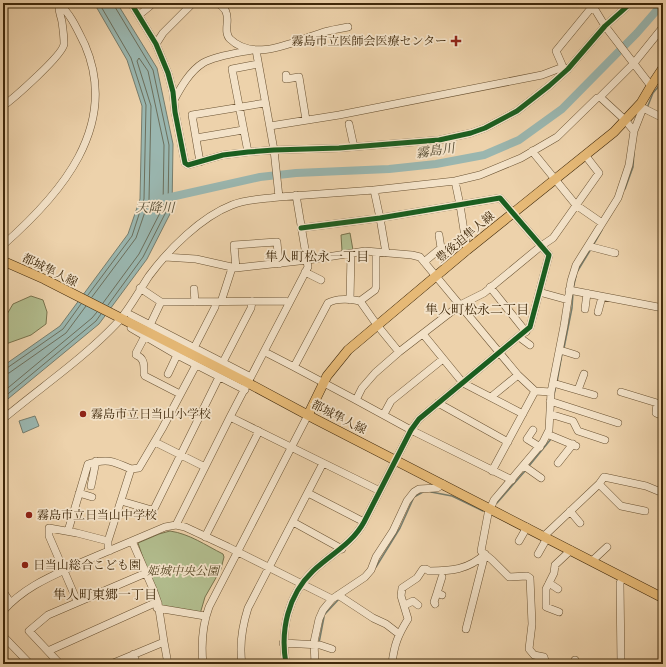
<svg xmlns="http://www.w3.org/2000/svg" width="666" height="667" viewBox="0 0 666 667" font-family="Cardo,'Noto Serif JP',serif">
  <style>
    .green { fill: #b2bd8e; stroke: #78724c }
    .water { fill: #9ab6af; stroke: #767d6d }
    .lines { fill: none; stroke-linecap: round; stroke-linejoin: round }
    .shore { stroke: #6c6f5c; stroke-width: 1 }
    .stream { stroke: #767d6d; stroke-width: 1.5 }
    .river { stroke: #9ab6af; stroke-width: 8 }
    .minor-casing { stroke: #6a5232; stroke-width: 8 }
    .major-casing { stroke: #3f280a; stroke-width: 10 }
    .minor { stroke: #f3e2c8; stroke-width: 7 }
    .major { stroke: #e6b976; stroke-width: 9 }
    .cycleway-casing { stroke: #f3e2c8; stroke-width: 8 }
    .cycleway { stroke: #1b5e20; stroke-width: 5 }
    .poi-dot { fill: #8f2418; stroke: #f3e2c8; stroke-width: 1.5 }
    .labels { text-anchor: middle; stroke-width: 3.5; stroke-linejoin: round; paint-order: stroke }
    .poi-label { font-size: 12px; fill: #3f280a; stroke: #f3e2c8; text-anchor: start }
    .street-label { font-size: 12px; fill: #3f280a; stroke: #f3e2c8 }
    .park-label { font-size: 12px; font-style: italic; fill: #564624; stroke: #f3e2c8 }
    .water-label { font-size: 13px; font-style: italic; fill: #564c33; stroke: #f3e2c8 }
    .neighbourhood-label { font-size: 13px; fill: #3f280a; stroke: #f3e2c8 }
  </style>
  <rect width="100%" height="100%" fill="#edd2ab"/>
  <filter id="stains"><feTurbulence type="fractalNoise" baseFrequency=".005" numOctaves="4"/><feColorMatrix values="0 0 0 0 .2 0 0 0 0 .09 0 0 0 0 .02 0 0 0 .5 -.17"/></filter>
  <radialGradient id="worn" r=".72"><stop offset=".6" stop-color="#630" stop-opacity="0"/><stop offset="1" stop-color="#630" stop-opacity=".3"/></radialGradient>
  <path class="green" d="M350 233 353 250 342 251 341 235Z
    M31 296 43 300 47 312 46 324 31 335 3 345V321L13 304Z
    M170 531C190 534 205 545 223 554L224 557 221 569 205 597 200 614 160 608 138 543 159 534Z"/>
  <path class="water" d="M94 3H117L157 68 173 144 172 210 147 259 99 324 3 403V366L60 326 128 234 140 199 142 106 127 60Z
    M35 416 39 426 23 433 19 421Z"/>
  <g class="lines">
    <path class="shore" d="M88 295 132 236 144 199 146 105 131 58 99 3
      M92 297 136 238 149 200 151 106 137 61 139 58 148 71 164 145 163 207 139 254 103 303
      M108 305 143 257 168 208 169 145 153 70 115 7 114 3
      M3 369 7 368 63 329 81 304
      M3 374 9 373 66 333 86 306
      M3 392 92 318 97 312
      M3 398 96 321 101 314"/>
    <path class="stream" d="M647 108 653 93 663 81
      M625 189 633 167 634 152
      M594 244 602 230
      M577 272 591 249
      M573 289 576 276
      M564 348 572 308 573 293
      M557 382 562 354
      M554 395 556 385
      M529 466 551 439
      M431 492 452 496 483 511
      M497 503 526 470
      M376 567 400 528 414 497 423 492
      M325 614 339 599
      M319 643 324 617"/>
    <path class="river" d="M162 199 260 177 296 173 389 169 436 164 484 155 519 140 562 109 637 33 663 3"/>
    <g class="minor-casing">
      <path id="minor" d="M131 3 156 44 168 73 173 92 175 112 185 163 188 165 223 155 248 152 274 150 339 148 439 140 471 133 485 128 517 111 549 86 568 69 605 26 631 3
        M218 3C221 6 225 8 226 12 230 20 223 32 230 39 255 63 294 41 321 33 330 30 339 29 348 27
        M591 3 605 26 651 86
        M139 15 150 6
        M156 44 163 33 190 6 189 3
        M568 69 563 67 556 51 592 7
        M286 75V79L299 77 306 120
        M174 100C181 87 190 71 203 63 215 56 237 53 252 50
        M3 106C14 98 63 55 64 44 64 37 63 29 62 22 61 15 58 12 59 4 71 14 78 31 85 45 120 127 60 195 3 245
        M349 124 354 147
        M270 126 339 115 542 75 563 67
        M634 131 643 108 663 118
        M196 138 243 130
        M532 151 576 205 602 223
        M248 152 232 69 258 64
        M200 162 192 115 265 103
        M455 181 460 205 467 250
        M374 190 380 218 386 253
        M279 197 374 190 455 181 480 175 521 158 557 137 597 98 600 97 634 63 663 27
        M588 246 615 253
        M165 257 196 259 236 268 308 260 365 251 412 255 420 257 518 375 535 391 551 392
        M424 262 441 248 439 235
        M236 268 234 245 277 242 279 264
        M305 272 321 280
        M490 287 526 332
        M140 288 161 302 285 301 289 303
        M194 289 195 302
        M569 290 663 308
        M539 292 568 300
        M350 300 351 254
        M360 301 375 290 376 287V252
        M221 302 232 268
        M585 309 587 293
        M598 312 602 297
        M131 315 251 377
        M150 325 161 302
        M131 328 177 355 245 390
        M423 334 463 383 523 414
        M145 336 136 353V355C145 358 144 366 144 374L145 376 180 394
        M519 337 530 345
        M194 348 215 307 216 302
        M560 350 576 355
        M265 352 294 367 328 303C336 298 352 299 360 301L377 325 399 352
        M223 362 251 308 252 301
        M294 367 356 400
        M168 374 177 355
        M553 383 594 395
        M578 390 584 374
        M621 392 657 403 656 413 663 416
        M491 397 518 375
        M550 401 618 423
        M438 403 508 442
        M384 414 391 401 443 359
        M550 414 573 421 578 431 605 440
        M230 417 380 491
        M3 419C41 387 83 359 117 323 129 310 139 291 149 276 169 249 201 217 232 205 246 199 264 199 279 197L274 150 256 50
        M533 430 527 439 540 447
        M547 434 576 446
        M155 442 205 467
        M558 463 573 444
        M524 466 541 478
        M492 471 535 391
        M512 480 411 430 356 400 362 388 375 373 399 352 460 305 484 293 541 246 553 238 599 173 585 155
        M599 484 621 506 645 511
        M91 486 96 461
        M79 493 92 497
        M308 493 364 522
        M121 501 152 510 154 509 219 377
        M570 511 580 523
        M293 522 342 549
        M176 525 230 417 308 267 296 195
        M68 531 88 464C107 458 113 461 131 469
        M544 536 599 484 604 477 646 486 663 493
        M205 537 259 431
        M519 541 527 527
        M109 551 108 546V541L131 469 139 468 162 429 196 365
        M538 554 547 538
        M592 561 607 547
        M442 577 437 593 442 595
        M549 583 558 589
        M4 593 10 602
        M338 595 373 618 386 624 399 634
        M77 601 49 536V528L77 533 108 541
        M435 604 434 602 437 593
        M405 605 413 601 418 605
        M157 608 205 616
        M3 611C24 587 52 576 80 563 108 551 137 539 165 527L176 525 185 527 228 547 332 599
        M559 612 546 607V589L554 573 555 565 571 550
        M466 629 485 554
        M3 636 30 664
        M164 642 168 664
        M283 643 320 645 332 649
        M48 651 157 602 158 603
        M134 654 136 664
        M60 664 29 631 48 615 146 573
        M111 664 164 642 158 603 153 589 132 541
        M203 664C201 644 202 626 209 607L308 415
        M242 664C239 644 242 627 248 608L323 463
        M286 664C280 630 288 595 313 571 331 554 352 544 364 522L411 430 419 419 530 327 549 255 500 198 380 218 301 228
        M315 664 314 642 319 619 323 610 332 599 365 577 371 570 376 557 393 531 407 501 414 492 419 489 437 488 443 484
        M392 664C394 645 398 635 408 619L401 596 402 588 417 578 423 569H426L429 571C451 571 468 570 485 554
        M546 664 544 657 534 655 529 649 532 624 530 578 527 576 509 577 492 560 481 551 488 514 494 500 543 442 549 430 551 392 564 326 571 281 576 265 618 198 629 165 634 131 625 120 600 97
        M575 664V660
        M621 664 620 583 623 577"/>
    </g>
    <g class="major-casing">
      <path id="major" d="M3 261 44 279 248 383 315 419 663 598
        M308 415 327 376 348 350 467 250 614 132 641 103 651 86 663 68"/>
    </g>
    <use href="#minor" class="minor"/>
    <use href="#major" class="major"/>
    <g class="cycleway-casing">
      <path id="cycleway" d="M131 3 156 44 168 73 173 92 175 112 185 163 188 165 223 155 248 152 274 150 339 148 439 140 471 133 485 128 517 111 549 86 568 69 605 26 631 3
        M286 664C280 630 288 595 313 571 331 554 352 544 364 522L411 430 419 419 530 327 549 255 500 198 380 218 301 228"/>
    </g>
    <use href="#cycleway" class="cycleway"/>
  </g>
  <g class="poi-dot">
    <path d="M454 35h4v4h4v4h-4v4h-4v-4h-4v-4h4z"/>
    <circle cx="83" cy="414" r="4"/>
    <circle cx="29" cy="515" r="4"/>
    <circle cx="25" cy="565" r="4"/>
  </g>
  <g class="labels">
    <g class="poi-label">
      <text x="447" y="45" text-anchor="end">霧島市立医師会医療センター</text>
      <text x="91" y="418">霧島市立日当山小学校</text>
      <text x="37" y="519">霧島市立日当山中学校</text>
      <text x="33" y="569">日当山総合こども園</text>
    </g>
    <g class="street-label">
      <text transform="translate(465 237) rotate(-40)" y="4">豊後迫隼人線</text>
      <text transform="translate(50 270) rotate(26)" y="4">都城隼人線</text>
      <text transform="translate(339 417) rotate(27)" y="4">都城隼人線</text>
    </g>
    <g class="park-label">
      <text x="183" y="575">姫城中央公園</text>
    </g>
    <g class="water-label">
      <text transform="translate(435 150) rotate(-8)" y="5">霧島川</text>
      <text x="155" y="212">天降川</text>
    </g>
    <g class="neighbourhood-label">
      <text x="317" y="261">隼人町松永一丁目</text>
      <text x="477" y="314">隼人町松永二丁目</text>
      <text x="105" y="599">隼人町東郷一丁目</text>
    </g>
  </g>
  <rect width="666" height="667" fill="none" stroke="#edd2ab" stroke-width="16"/>
  <rect x="4" y="4" width="658" height="659" fill="none" stroke="#3f280a" stroke-width="2"/>
  <rect x="8" y="8" width="650" height="651" fill="none" stroke="#3f280a"/>
  <rect width="100%" height="100%" filter="url(#stains)"/>
  <rect width="100%" height="100%" fill="url(#worn)"/>
</svg>
